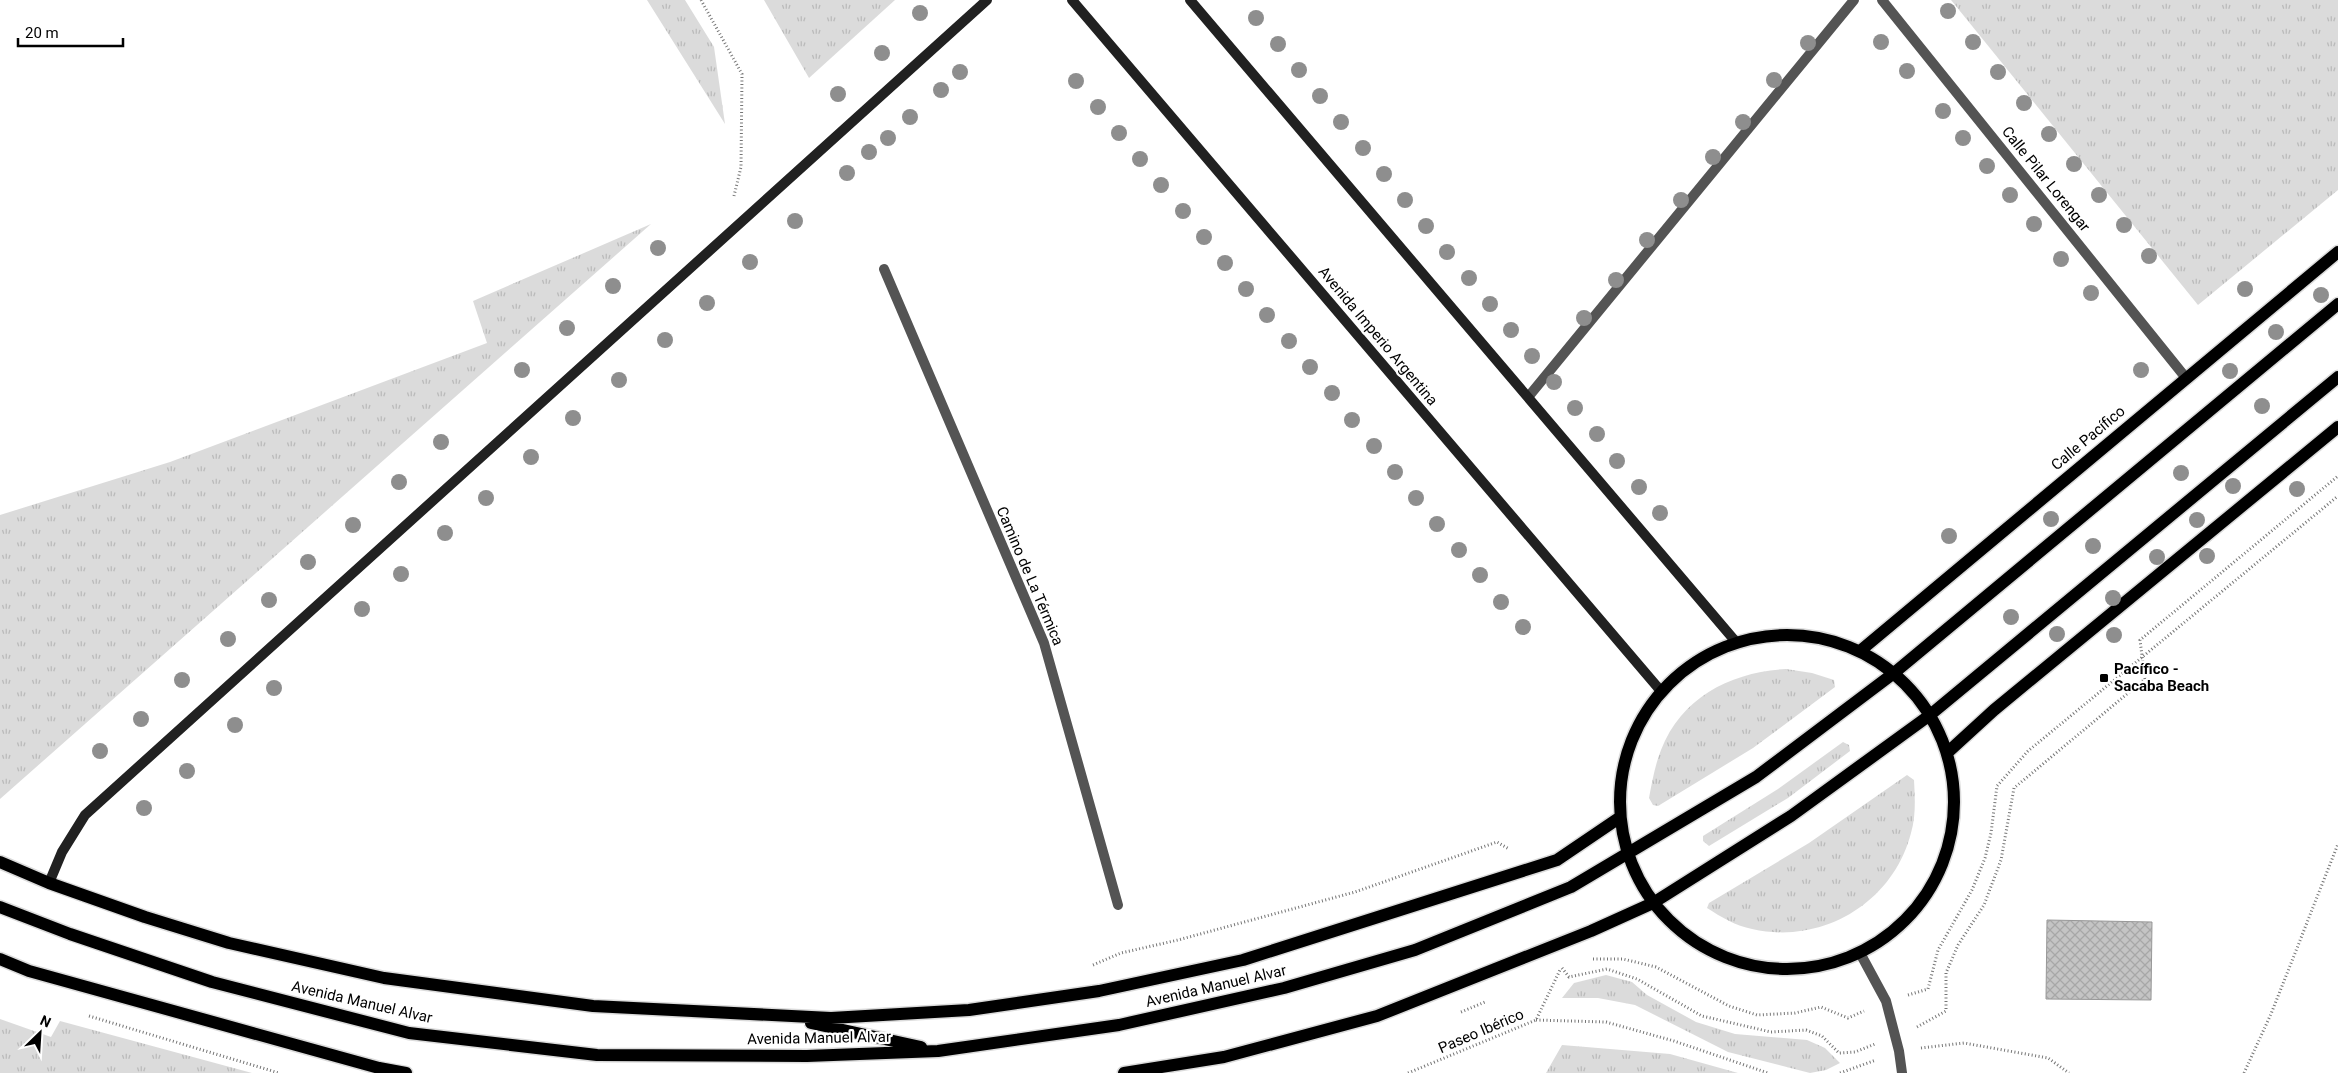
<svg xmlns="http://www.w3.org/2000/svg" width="2338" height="1073" viewBox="0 0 2338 1073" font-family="Roboto,sans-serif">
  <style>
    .grass { fill: url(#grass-tufts) }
    .building { fill: url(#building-cross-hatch); stroke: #989898 }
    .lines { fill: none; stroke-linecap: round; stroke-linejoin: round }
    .primary-casing { stroke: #dbdbdb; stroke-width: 15 }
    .path { stroke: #767676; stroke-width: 3; stroke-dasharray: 1 2.5; stroke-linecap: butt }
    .street { stroke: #545454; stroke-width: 10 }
    .secondary { stroke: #212121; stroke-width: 10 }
    .primary { stroke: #000; stroke-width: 12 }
    .tree { fill: #8e8e8e }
    .poi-dot { fill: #000; stroke: #fff; stroke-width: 2 }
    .labels { text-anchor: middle; stroke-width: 4.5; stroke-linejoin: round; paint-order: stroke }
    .street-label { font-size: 15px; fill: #000; stroke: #fff }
    .poi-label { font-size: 15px; font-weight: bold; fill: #000; stroke: #fff; text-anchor: start }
  </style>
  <defs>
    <pattern id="grass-tufts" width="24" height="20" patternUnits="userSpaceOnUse" patternTransform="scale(1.25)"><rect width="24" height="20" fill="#dbdbdb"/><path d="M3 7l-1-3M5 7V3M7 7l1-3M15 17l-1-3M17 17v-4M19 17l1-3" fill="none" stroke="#bababa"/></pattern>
    <pattern id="building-cross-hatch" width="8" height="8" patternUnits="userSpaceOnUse" patternTransform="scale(1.25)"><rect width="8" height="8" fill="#c4c4c4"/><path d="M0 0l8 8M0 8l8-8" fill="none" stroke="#a7a7a7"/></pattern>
  </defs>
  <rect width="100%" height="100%" fill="#fff"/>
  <path class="grass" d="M647 0H685L714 47 725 124Z
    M764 0H895L809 78Z
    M1951 0H2338V190L2198 305Z
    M651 224 0 799V515L170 462 487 343 473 301Z
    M1786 669 1812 673 1834 680 1835 687 1753 748 1658 806 1653 805 1649 798C1652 782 1655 765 1661 750 1682 696 1732 672 1786 669Z
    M1843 742 1849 745 1850 751 1788 798 1709 846 1703 841V836L1778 789Z
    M1907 775 1914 780C1915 798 1916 816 1911 833 1893 903 1822 945 1752 929 1736 926 1721 917 1707 908L1709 903 1809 843Z
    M1606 975 1632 982 1647 995 1696 1022 1735 1034 1807 1040 1825 1048 1840 1063 1826 1070 1810 1073 1728 1052 1635 1005 1598 998H1562L1574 983Z
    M0 1019 51 1037 60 1021 252 1073H0Z
    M1562 1045 1670 1054 1738 1073H1546Z"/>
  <path class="building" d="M2047 920 2152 922 2151 1000 2046 999Z"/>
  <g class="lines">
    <g class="primary-casing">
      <path id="primary" d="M1620 802a167 167 0 1 1 334 0a167 167 0 1 1-334 0Z
        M1860 651 2338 252
        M1947 753 1994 710 2338 427
        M0 862 49 883 145 917 229 943 384 978 593 1006 831 1018 969 1010 1099 991 1243 960 1557 860 1619 818
        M0 907 70 934 212 982 409 1033 597 1055 807 1056 938 1051 1119 1025 1284 988 1415 950 1571 887 1756 777 1894 673 2338 304
        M0 959 29 971 379 1068 406 1073
        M811 1023 921 1047
        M1124 1073 1224 1057 1377 1016 1591 931 1653 903 1791 816 1930 715 2338 377"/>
    </g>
    <path class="path" d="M701 0 742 74 741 167 734 196
      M1593 959H1623L1656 967 1729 1006 1757 1015 1795 1013 1821 1007 1848 1018 1864 1011
      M1093 965 1121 953 1178 940 1355 892 1497 842 1509 849
      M1562 968 1569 977 1607 969 1637 979 1702 1016 1771 1032 1806 1030 1822 1036 1839 1053 1855 1052 1875 1044
      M1908 995 1928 989 1938 950 1972 890 1985 858 1991 833 1997 786 2028 751 2338 496
      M1461 1012 1485 1002
      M89 1016 279 1073
      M1536 1020 1606 1022 1674 1041 1768 1073
      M1917 1027 1946 1011V973L1958 945 1984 905 2001 860 2014 788 2145 679 2140 640 2338 476
      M1921 1048 1964 1043 2048 1058 2069 1073
      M1408 1073 1536 1020 1560 970
      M1840 1073 1876 1060
      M2244 1073 2271 1014 2338 844"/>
    <path class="street" d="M1882 0 2186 378
      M884 269 1044 643 1118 905
      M1529 396 1854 0
      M1860 953 1886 1001 1899 1051 1902 1073"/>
    <path class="secondary" d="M1072 0 1660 690
      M1190 0 1736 642
      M49 883 62 852 85 815 987 0"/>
    <use href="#primary" class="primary"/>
  </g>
  <g class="tree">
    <circle cx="1948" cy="11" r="8"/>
    <circle cx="920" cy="13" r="8"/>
    <circle cx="1256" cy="18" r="8"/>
    <circle cx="1881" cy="42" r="8"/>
    <circle cx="1973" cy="42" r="8"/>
    <circle cx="1808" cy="43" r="8"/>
    <circle cx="1278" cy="44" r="8"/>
    <circle cx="882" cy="53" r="8"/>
    <circle cx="1299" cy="70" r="8"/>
    <circle cx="1907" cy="71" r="8"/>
    <circle cx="960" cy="72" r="8"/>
    <circle cx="1998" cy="72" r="8"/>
    <circle cx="1774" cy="80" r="8"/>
    <circle cx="1076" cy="81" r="8"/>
    <circle cx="941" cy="90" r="8"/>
    <circle cx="838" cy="94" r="8"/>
    <circle cx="1320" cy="96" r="8"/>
    <circle cx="2024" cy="103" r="8"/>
    <circle cx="1098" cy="107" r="8"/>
    <circle cx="1943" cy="111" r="8"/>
    <circle cx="910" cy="117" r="8"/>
    <circle cx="1341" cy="122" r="8"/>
    <circle cx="1743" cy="122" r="8"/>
    <circle cx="1119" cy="133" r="8"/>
    <circle cx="2049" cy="134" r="8"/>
    <circle cx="888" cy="138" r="8"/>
    <circle cx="1963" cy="138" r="8"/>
    <circle cx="1363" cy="148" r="8"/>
    <circle cx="869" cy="152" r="8"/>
    <circle cx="1713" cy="157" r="8"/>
    <circle cx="1140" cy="159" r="8"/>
    <circle cx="2074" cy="164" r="8"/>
    <circle cx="1987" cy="166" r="8"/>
    <circle cx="847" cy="173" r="8"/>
    <circle cx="1384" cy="174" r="8"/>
    <circle cx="1161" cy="185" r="8"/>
    <circle cx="2010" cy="195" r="8"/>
    <circle cx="2099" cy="195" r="8"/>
    <circle cx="1405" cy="200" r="8"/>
    <circle cx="1681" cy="200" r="8"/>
    <circle cx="1183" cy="211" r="8"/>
    <circle cx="795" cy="221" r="8"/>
    <circle cx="2034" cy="224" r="8"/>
    <circle cx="2124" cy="225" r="8"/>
    <circle cx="1426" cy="226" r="8"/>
    <circle cx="1204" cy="237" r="8"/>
    <circle cx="1647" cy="240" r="8"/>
    <circle cx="658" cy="248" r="8"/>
    <circle cx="1447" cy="252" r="8"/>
    <circle cx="2149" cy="256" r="8"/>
    <circle cx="2061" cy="259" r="8"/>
    <circle cx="750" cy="262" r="8"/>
    <circle cx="1225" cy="263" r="8"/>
    <circle cx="1469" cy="278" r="8"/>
    <circle cx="1616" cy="280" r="8"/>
    <circle cx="613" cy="286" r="8"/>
    <circle cx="1246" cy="289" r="8"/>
    <circle cx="2245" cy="289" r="8"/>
    <circle cx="2091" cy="293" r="8"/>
    <circle cx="2321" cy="295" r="8"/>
    <circle cx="707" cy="303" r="8"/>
    <circle cx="1490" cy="304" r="8"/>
    <circle cx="1267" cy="315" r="8"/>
    <circle cx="1584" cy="318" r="8"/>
    <circle cx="567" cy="328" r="8"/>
    <circle cx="1511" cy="330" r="8"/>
    <circle cx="2276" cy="332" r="8"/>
    <circle cx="665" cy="340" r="8"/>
    <circle cx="1289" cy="341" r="8"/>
    <circle cx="1532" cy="356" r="8"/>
    <circle cx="1310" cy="367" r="8"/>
    <circle cx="522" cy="370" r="8"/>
    <circle cx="2141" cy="370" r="8"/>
    <circle cx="2230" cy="371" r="8"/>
    <circle cx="619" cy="380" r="8"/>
    <circle cx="1554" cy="382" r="8"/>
    <circle cx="1332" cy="393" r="8"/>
    <circle cx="2262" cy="406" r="8"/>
    <circle cx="1575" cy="408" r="8"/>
    <circle cx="573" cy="418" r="8"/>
    <circle cx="1352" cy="420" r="8"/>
    <circle cx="1597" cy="434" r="8"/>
    <circle cx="441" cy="442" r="8"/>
    <circle cx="1374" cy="446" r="8"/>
    <circle cx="531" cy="457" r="8"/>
    <circle cx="1617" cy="461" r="8"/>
    <circle cx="1395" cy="472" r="8"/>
    <circle cx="2181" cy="473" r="8"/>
    <circle cx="399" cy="482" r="8"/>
    <circle cx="2233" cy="486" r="8"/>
    <circle cx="1639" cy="487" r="8"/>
    <circle cx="2297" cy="489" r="8"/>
    <circle cx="486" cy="498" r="8"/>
    <circle cx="1416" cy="498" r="8"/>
    <circle cx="1660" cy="513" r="8"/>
    <circle cx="2051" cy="519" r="8"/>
    <circle cx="2197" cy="520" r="8"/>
    <circle cx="1437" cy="524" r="8"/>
    <circle cx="353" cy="525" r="8"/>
    <circle cx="445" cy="533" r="8"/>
    <circle cx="1949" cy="536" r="8"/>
    <circle cx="2093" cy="546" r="8"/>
    <circle cx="1459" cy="550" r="8"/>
    <circle cx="2207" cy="556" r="8"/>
    <circle cx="2157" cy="557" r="8"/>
    <circle cx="308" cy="562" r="8"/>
    <circle cx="401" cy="574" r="8"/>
    <circle cx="1480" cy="575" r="8"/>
    <circle cx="2113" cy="598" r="8"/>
    <circle cx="269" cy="600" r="8"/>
    <circle cx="1501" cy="602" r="8"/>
    <circle cx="362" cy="609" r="8"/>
    <circle cx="2011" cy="617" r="8"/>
    <circle cx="1523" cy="627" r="8"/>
    <circle cx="2057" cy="634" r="8"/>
    <circle cx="2114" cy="635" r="8"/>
    <circle cx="228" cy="639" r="8"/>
    <circle cx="182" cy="680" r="8"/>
    <circle cx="274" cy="688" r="8"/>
    <circle cx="141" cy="719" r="8"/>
    <circle cx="235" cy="725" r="8"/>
    <circle cx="100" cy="751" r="8"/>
    <circle cx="187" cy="771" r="8"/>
    <circle cx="144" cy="808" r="8"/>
  </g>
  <rect class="poi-dot" x="2099" y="673" width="10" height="10" rx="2.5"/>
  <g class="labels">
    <g class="street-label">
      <text transform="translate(2046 179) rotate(51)" y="5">Calle Pilar Lorengar</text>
      <text transform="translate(1378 336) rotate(50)" y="5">Avenida Imperio Argentina</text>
      <text transform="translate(2088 438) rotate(-40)" y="5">Calle Pacífico</text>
      <text transform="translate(1030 576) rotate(67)" y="5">Camino de La Térmica</text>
      <text transform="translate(1216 986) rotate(-13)" y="5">Avenida Manuel Alvar</text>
      <text transform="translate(362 1002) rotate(13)" y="5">Avenida Manuel Alvar</text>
      <text transform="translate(1481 1031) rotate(-23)" y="5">Paseo Ibérico</text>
      <text transform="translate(819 1038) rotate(-1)" y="5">Avenida Manuel Alvar</text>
    </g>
    <g class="poi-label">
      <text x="2114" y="674">Pacífico -<tspan x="2114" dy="17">Sacaba Beach</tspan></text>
    </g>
  </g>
  <g transform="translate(40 1033) rotate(25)" stroke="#ffffff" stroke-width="4" paint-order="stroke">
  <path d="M0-4L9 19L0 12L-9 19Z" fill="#000000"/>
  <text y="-8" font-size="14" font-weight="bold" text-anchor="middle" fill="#000000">N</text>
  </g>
  <path d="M18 38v8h105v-8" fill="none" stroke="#000000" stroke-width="2.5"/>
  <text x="25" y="38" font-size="15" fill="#000000" stroke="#ffffff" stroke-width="4" paint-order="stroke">20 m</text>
</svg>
